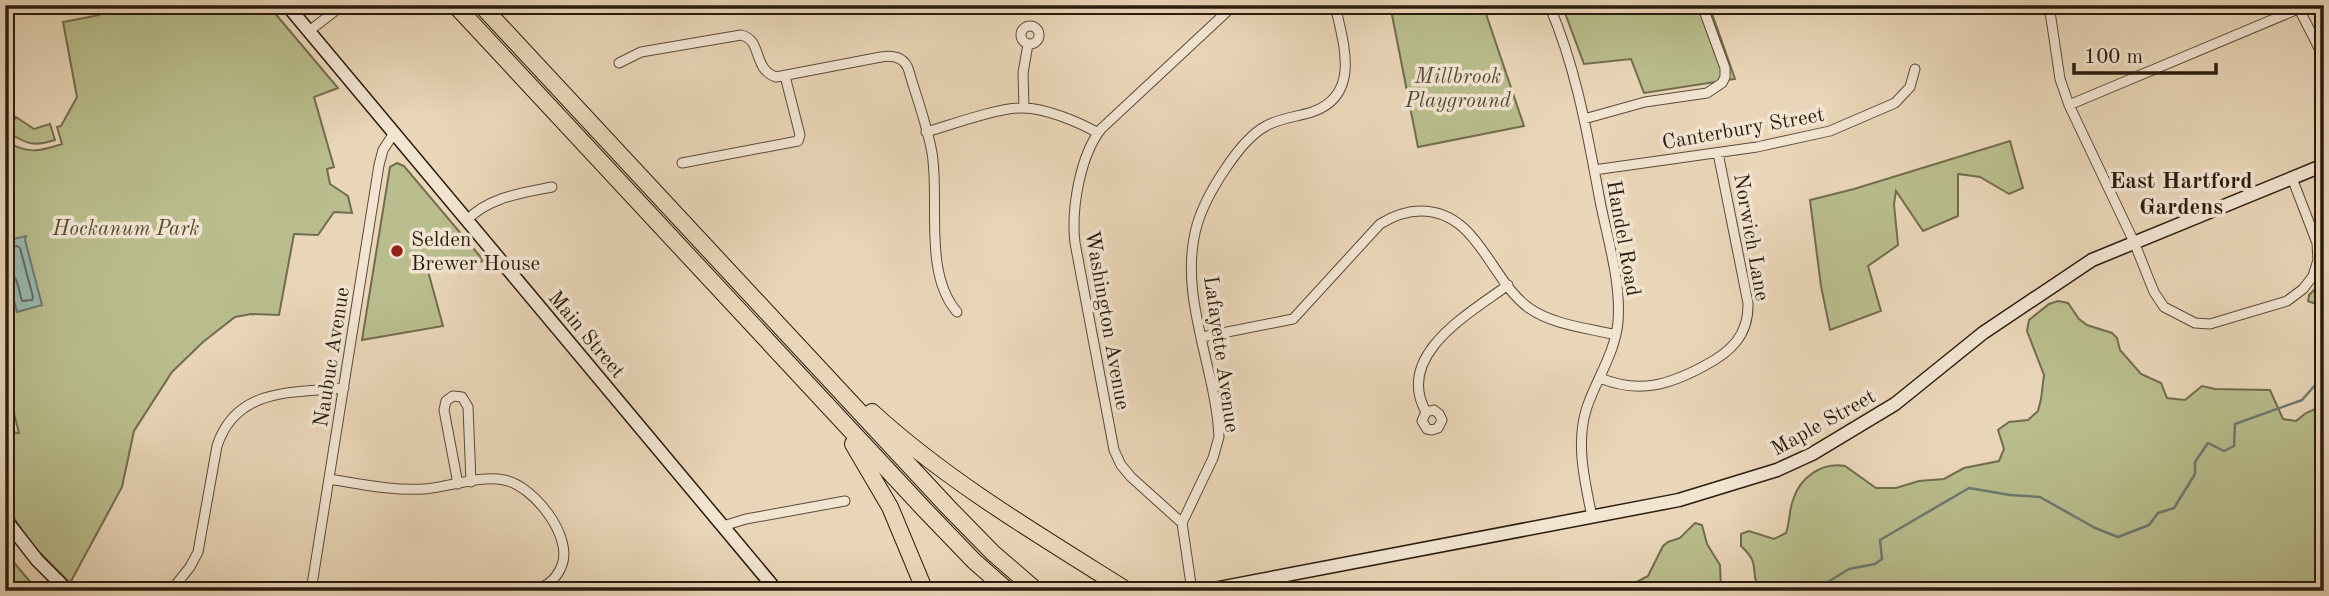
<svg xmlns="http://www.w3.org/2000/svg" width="2329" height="596" viewBox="0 0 2329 596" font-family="'Old Standard TT',serif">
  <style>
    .green { fill: #b9bd8d; stroke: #726c4e; stroke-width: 2 }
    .water { fill: #97b9b0; stroke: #6c7a6f; stroke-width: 2 }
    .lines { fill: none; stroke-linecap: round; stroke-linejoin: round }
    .shore { stroke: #616a5f; stroke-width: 2 }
    .stream { stroke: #6c7a6f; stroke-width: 2.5 }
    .street-casing { stroke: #5a4a38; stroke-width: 11 }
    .secondary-casing { stroke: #2b1c0e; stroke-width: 15 }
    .highway-casing { stroke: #2b1c0e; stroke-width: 18 }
    .street { stroke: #f1e4d1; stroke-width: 9 }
    .secondary { stroke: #f1e4d1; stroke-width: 12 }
    .highway { stroke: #e9d6b8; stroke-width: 16 }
    .poi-dot { fill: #8f2418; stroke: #f1e4d1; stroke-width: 2.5 }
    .labels { text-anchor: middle; stroke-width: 7; stroke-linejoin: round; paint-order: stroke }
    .park-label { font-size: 21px; font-style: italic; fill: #564c34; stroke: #f1e4d1 }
    .street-label { font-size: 21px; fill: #2b1c0e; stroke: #f1e4d1 }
    .poi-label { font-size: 21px; fill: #2b1c0e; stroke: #f1e4d1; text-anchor: start }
    .neighbourhood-label { font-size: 23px; font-weight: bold; fill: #2b1c0e; stroke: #f1e4d1 }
  </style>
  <rect width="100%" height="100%" fill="#e9d6b8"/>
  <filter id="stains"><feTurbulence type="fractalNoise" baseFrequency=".00286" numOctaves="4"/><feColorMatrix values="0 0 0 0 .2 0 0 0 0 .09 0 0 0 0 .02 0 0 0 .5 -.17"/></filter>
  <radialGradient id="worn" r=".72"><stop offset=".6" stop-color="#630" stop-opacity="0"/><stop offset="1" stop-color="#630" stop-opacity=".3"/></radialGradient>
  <path class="green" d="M103 5H268L338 88 314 97 334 167 327 169 330 184 348 196 352 213 334 212 318 235 294 234 279 315 251 314 235 317 203 342 172 372 134 431 122 487 70 583 33 546 5 505V431L19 433 9 394 5 395V141C28 154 38 152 62 144L57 127 61 126 77 97 63 22 99 15Z
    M1390 5H1483L1524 126 1418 147Z
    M1562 5H1709L1735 79 1644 93 1631 59 1584 64Z
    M16 117 34 129 50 124 55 140C33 147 27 144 7 132Z
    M2010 141 2023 188 2009 194 1980 177 1958 174V216L1923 231 1896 191 1894 204 1898 245 1868 266 1881 311 1830 330 1821 286 1810 200 1854 189Z
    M397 163 404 166 484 261 428 271 443 326 362 340 390 167Z
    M2319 285H2324V307L2308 301 2309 295Z
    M2058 301 2068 303 2079 319 2087 325 2112 333 2117 338 2120 350 2141 374 2161 383 2167 398 2185 400 2202 386 2215 389 2270 390 2283 419 2296 421 2306 413 2324 405V591L1760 590C1748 572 1763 566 1741 546V534L1749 531 1774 539 1786 533C1790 522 1789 510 1793 500 1800 477 1822 462 1845 466L1876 488H1896L1919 481 1944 479 1964 468 1999 461 2004 449 1998 430 2009 422 2028 420 2038 411 2041 399 2044 375 2027 331 2029 320 2049 304Z
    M1695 523 1702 525 1707 544 1720 565 1721 591H1605L1610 584 1629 586 1648 576 1663 546 1668 542 1680 538Z
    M5 559H11L38 591H5Z"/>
  <path class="water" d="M26 236 25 240 42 305 17 312 5 267V241Z"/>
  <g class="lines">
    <path class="shore" d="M5 248 17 246 20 248 33 297 32 300 22 301C18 290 19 273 5 272"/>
    <path class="stream" d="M1813 591 1849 569 1875 564 1882 559 1880 540 1969 488 2010 495 2040 497 2095 528 2118 537 2149 525 2158 513 2174 508 2195 474V462L2208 443 2224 451 2234 446 2235 424 2302 400 2324 375"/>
    <g class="street-casing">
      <path id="street" d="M1549 5C1577 69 1588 138 1601 206 1609 244 1621 284 1618 322 1615 353 1597 378 1587 407 1575 443 1585 482 1592 517
        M2049 5 2060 79 2069 105 2134 242 2154 292 2164 307 2195 323 2210 324 2287 301 2303 289 2313 276 2318 260 2317 243 2292 178
        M2297 5 2324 58
        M1021 35a9 9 0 1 1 18 0a9 9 0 1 1-18 0Z
        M309 31 343 5
        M619 63 641 52 741 35C763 40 752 69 776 77L881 57C893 55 903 57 908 68 916 96 927 124 932 153 940 200 923 273 957 312
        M2069 105 2298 9
        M1024 108 1023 73 1028 44
        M1584 119 1645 102 1707 93 1722 83 1725 77V68L1702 5
        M926 132C951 125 997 108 1021 108 1043 107 1079 122 1098 133
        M682 163 798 141 800 135 785 76
        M1594 170 1757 147 1830 131 1895 103 1910 87 1915 69
        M467 220C489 197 522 193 552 187
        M1202 337 1293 319 1380 224C1393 216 1406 211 1421 211 1478 211 1490 280 1529 308 1553 325 1588 328 1616 335
        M1600 378C1639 394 1669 385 1704 366 1731 352 1749 335 1748 303L1718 153
        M1426 412 1434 410 1439 414 1442 420 1438 428 1432 430 1427 429 1422 421 1426 412C1394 355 1470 313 1508 285
        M329 479C361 484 392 491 425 489 450 487 479 475 504 480 533 485 573 536 562 565 557 579 545 588 530 591
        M458 484 444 410 446 401 453 396 462 397 468 407 471 482
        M1182 523 1213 458 1219 437C1216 367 1177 295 1197 225 1205 197 1239 140 1266 126 1280 118 1296 117 1312 112 1362 95 1343 42 1335 5
        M723 526 746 519 845 501
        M171 591 190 567 198 552 217 446C236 387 293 393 344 388
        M311 591 379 165 383 150 394 133
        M1192 591 1182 523 1131 477 1121 465 1114 450 1075 243C1071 209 1080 156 1101 129L1234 5"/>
    </g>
    <g class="secondary-casing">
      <path id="secondary" d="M287 5 777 591
        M5 519 37 560 68 591
        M1203 591 1679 500 1777 470 1812 454 1895 404 1983 333 2092 260 2324 165"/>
    </g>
    <g class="highway-casing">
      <path id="highway" d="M455 5 923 508 974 561 1008 591
        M481 5 948 507 993 553 1037 591
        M872 412C947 481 1042 537 1128 591
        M853 444 890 507 925 591"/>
    </g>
    <use href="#street" class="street"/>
    <use href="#secondary" class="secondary"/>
    <use href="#highway" class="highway"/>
  </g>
  <circle class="poi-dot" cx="397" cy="251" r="7"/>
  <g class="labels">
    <g class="park-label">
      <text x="1458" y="83">Millbrook<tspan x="1458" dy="24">Playground</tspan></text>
      <text x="126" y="235">Hockanum Park</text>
    </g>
    <g class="street-label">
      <text transform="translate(1743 128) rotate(-10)" y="7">Canterbury Street</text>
      <text transform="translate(1752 237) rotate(80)" y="7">Norwich Lane</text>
      <text transform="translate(1624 238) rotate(80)" y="7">Handel Road</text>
      <text transform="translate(1108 320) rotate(80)" y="7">Washington Avenue</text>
      <text transform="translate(587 334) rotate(50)" y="7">Main Street</text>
      <text transform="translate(1222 354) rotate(82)" y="7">Lafayette Avenue</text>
      <text transform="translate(331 357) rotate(-81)" y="7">Naubuc Avenue</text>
      <text transform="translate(1823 422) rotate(-29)" y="7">Maple Street</text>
    </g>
    <g class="poi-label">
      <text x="411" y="246">Selden<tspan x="411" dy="24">Brewer House</tspan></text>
    </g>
    <g class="neighbourhood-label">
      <text x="2181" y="188">East Hartford<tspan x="2181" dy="26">Gardens</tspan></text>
    </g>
  </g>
  <rect width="2329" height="596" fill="none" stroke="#e9d6b8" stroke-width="28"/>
  <rect x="7" y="7" width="2315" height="582" fill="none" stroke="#2b1c0e" stroke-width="3.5"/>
  <rect x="14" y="14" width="2301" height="568" fill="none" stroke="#2b1c0e" stroke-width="2"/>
  <path d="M2074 63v10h142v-10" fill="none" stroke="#2b1c0e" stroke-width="3.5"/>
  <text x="2084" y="63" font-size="21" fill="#2b1c0e" stroke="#f1e4d1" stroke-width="5" paint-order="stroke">100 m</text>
  <rect width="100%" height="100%" filter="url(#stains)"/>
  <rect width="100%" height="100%" fill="url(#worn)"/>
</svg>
